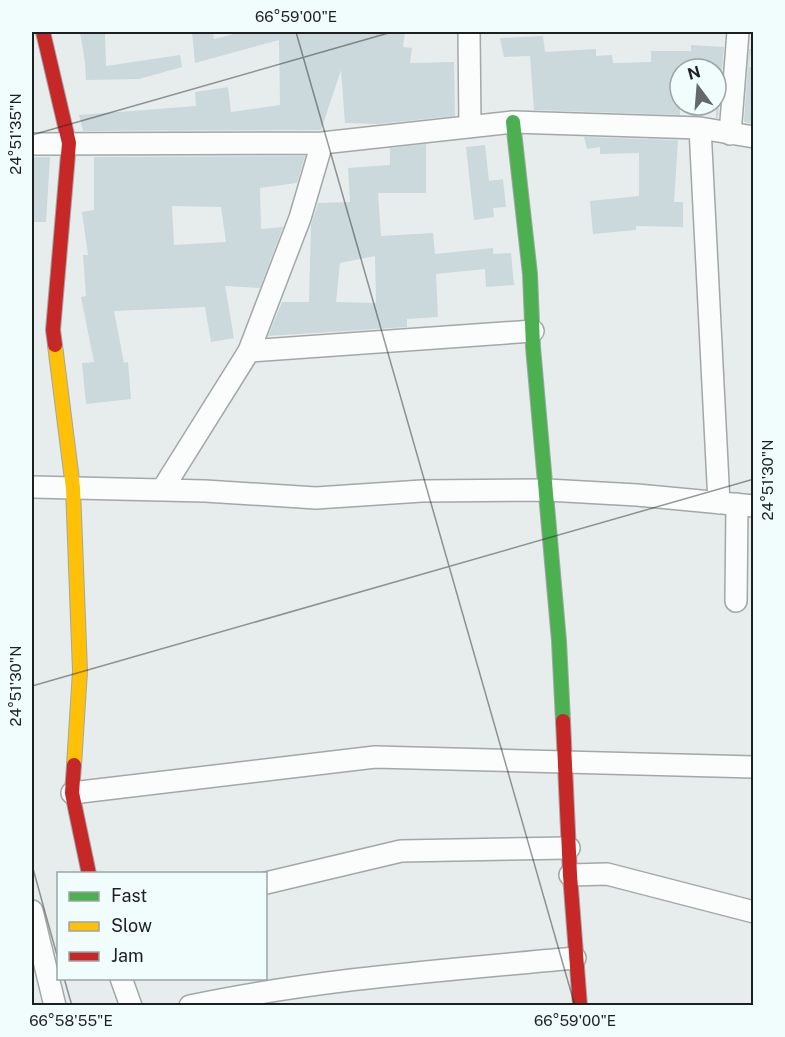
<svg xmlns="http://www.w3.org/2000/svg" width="785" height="1037" viewBox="0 0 785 1037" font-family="'Public Sans',sans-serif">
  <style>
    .building { fill: #cbd8dc; fill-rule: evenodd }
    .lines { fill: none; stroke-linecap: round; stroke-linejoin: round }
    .street-casing { stroke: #a2a7a7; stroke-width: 24 }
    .fast-casing { stroke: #a2a7a7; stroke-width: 16 }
    .slow-casing { stroke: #a2a7a7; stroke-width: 16 }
    .jam-casing { stroke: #a2a7a7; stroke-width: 16 }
    .street { stroke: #fbfcfc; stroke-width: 21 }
    .fast { stroke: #4caf50; stroke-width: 14 }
    .slow { stroke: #ffc107; stroke-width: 14 }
    .jam { stroke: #c62828; stroke-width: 14 }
    .ticks { fill: none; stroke: #1c2021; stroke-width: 1.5; stroke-opacity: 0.45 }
    .neatline { fill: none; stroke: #1c2021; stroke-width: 2 }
    .ticks-label { font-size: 15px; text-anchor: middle; fill: #1c2021 }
  </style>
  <rect width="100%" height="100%" fill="#e7eded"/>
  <path class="building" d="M80 32H105L106 66 180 55 182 67 139 79 86 80 85 62Z
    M192 32H213L214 39 242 32H405L403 47 412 48 410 63 454 62 455 116 377 124 345 123 341 70 321 130 83 131 79 115 196 106 195 92 228 87 231 112 280 105 279 40 195 63Z
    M543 36 545 52 596 49V56L612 55 613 63 651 62V51H691V45L724 47 718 118H716V69H680V115L534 110 530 56 504 57 500 38Z
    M749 49H751L749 67H753V124L744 122Z
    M584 137 678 140 674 202H683V227L636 226V230L593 234 590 201 639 196V153L600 154V147L587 149Z
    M426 144V193H378L381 236 433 233 435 254 493 248V254L511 253 514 285 486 287 485 269 436 274 438 317 407 319V327L268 336 282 302H309L311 225 318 203 350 202 348 168 390 165V148ZM375 256 376 303 336 302 340 263Z
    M485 145 489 181 503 179 506 207 493 208 494 217 474 220 466 147Z
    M305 156 297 183 260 188 261 229 283 227 260 288 225 286 234 338 211 342 205 307 114 311 124 363 128 362 131 399 86 404 82 363 94 362 81 297 86 296 83 255H88L82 212 94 210V157ZM172 206 221 207 226 242 174 245Z
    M32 157H50L46 222H32Z"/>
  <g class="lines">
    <g class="street-casing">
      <path id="street" d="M469 32 470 127
        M700 128 719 503
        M730 134 738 32
        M32 144 322 143 513 122 700 128 754 137
        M249 351 533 331
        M32 487 205 491 316 498 422 491 547 490 637 495 754 506
        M162 490 249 351 300 218 322 143
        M736 601 737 504
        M72 793 375 757 754 767
        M570 875 607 874 754 912
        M266 883 401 851 569 848
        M32 911 55 1006
        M121 978 131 1006
        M190 1006C317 979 447 970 575 958"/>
    </g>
    <g class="fast-casing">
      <path id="fast" d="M513 122 530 274 533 347 559 641 563 721"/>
    </g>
    <g class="slow-casing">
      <path id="slow" d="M55 345 73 488 80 671 74 765"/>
    </g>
    <g class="jam-casing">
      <path id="jam" d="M43 32 69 143 53 330 55 345
        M563 721 570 875 580 1006
        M74 765 72 793 89 874"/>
    </g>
    <use href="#street" class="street"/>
    <use href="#fast" class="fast"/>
    <use href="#slow" class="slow"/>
    <use href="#jam" class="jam"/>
  </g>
  <path class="ticks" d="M296 32 575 1006M32 135 392 32M32 686 754 479M32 865 58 959M64 978 72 1006"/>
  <rect width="785" height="1037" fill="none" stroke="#f1fcfd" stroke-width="66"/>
  <rect x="57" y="872" width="210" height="108" fill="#f1fcfd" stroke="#9ca4a5" stroke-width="1.5"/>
  <rect x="69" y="892" width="30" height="9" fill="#4caf50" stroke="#9ca4a5" stroke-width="1.5"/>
  <text x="111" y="902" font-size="18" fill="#1c2021">Fast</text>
  <rect x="69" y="922" width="30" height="9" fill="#ffc107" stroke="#9ca4a5" stroke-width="1.5"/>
  <text x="111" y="932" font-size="18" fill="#1c2021">Slow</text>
  <rect x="69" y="952" width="30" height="9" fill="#c62828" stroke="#9ca4a5" stroke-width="1.5"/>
  <text x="111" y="962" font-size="18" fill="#1c2021">Jam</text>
  <g transform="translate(698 87) rotate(344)"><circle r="28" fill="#f1fcfd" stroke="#9ca4a5" stroke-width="1.5"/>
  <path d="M0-4.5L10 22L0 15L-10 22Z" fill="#636868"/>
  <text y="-9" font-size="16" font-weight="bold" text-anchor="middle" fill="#1c2021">N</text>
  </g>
  <rect x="33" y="33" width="719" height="971" class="neatline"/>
  <g class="ticks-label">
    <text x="296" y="22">66°59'00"E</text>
    <text transform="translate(16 134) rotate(-90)" y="5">24°51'35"N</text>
    <text transform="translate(768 480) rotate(-90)" y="5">24°51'30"N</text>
    <text transform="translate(16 686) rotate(-90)" y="5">24°51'30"N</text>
    <text x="71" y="1026">66°58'55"E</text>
    <text x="575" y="1026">66°59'00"E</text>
  </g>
</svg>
